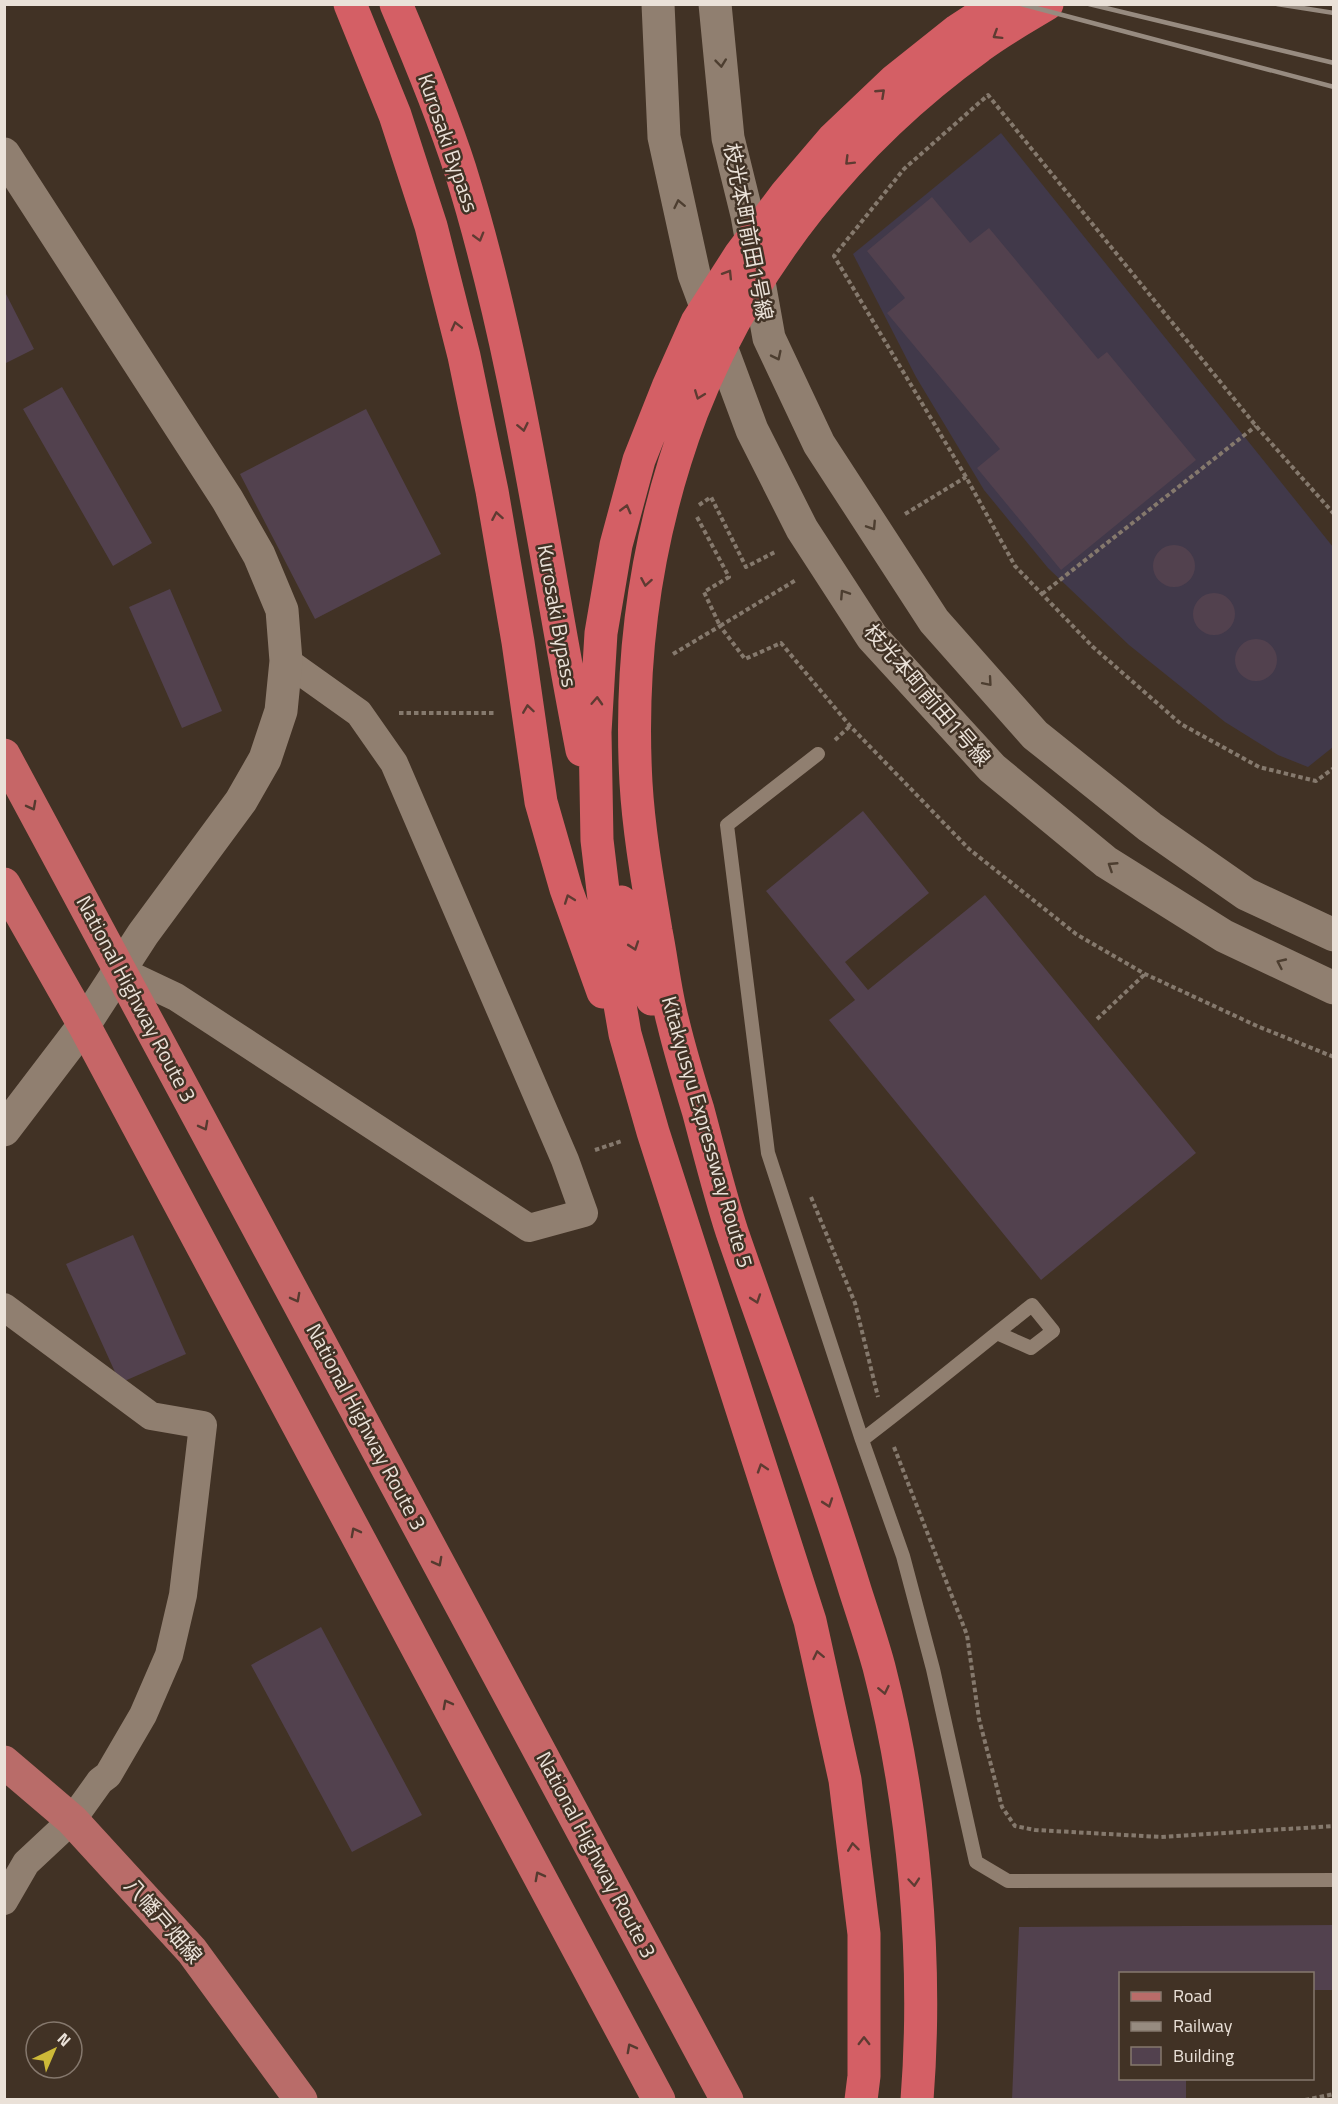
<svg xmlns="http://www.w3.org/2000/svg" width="1338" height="2104" viewBox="0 0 1338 2104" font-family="'Titillium Web','Noto Sans JP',sans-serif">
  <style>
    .industrial { fill: #41394a }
    .building { fill: #52414e }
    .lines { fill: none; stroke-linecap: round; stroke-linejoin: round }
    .path { stroke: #85796d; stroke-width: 4; stroke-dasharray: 4.5 3; stroke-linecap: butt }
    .service { stroke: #907f70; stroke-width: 14 }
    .minor { stroke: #907f70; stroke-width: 28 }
    .tertiary { stroke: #907f70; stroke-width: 33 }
    .primary { stroke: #b96c69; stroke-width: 33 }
    .trunk { stroke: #c66667; stroke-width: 33 }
    .motorway { stroke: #d45f65; stroke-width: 33 }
    .rail { stroke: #978b80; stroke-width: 4.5 }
    .oneway { stroke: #5e3b32 }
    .oneway2 { stroke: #4d3e30 }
    .oneway3 { stroke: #553a2f }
    .labels { text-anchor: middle; stroke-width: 5; stroke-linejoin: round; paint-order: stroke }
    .street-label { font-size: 21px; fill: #eae1d8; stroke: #413225 }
  </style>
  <rect width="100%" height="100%" fill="#413225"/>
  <path class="industrial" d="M1001 133 1333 547V747L1308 767 1278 755 1225 722 1129 645 1048 568 984 490 916 377 853 254Z"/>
  <path class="building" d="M932 197 970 243 989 228 1098 359 1107 352 1196 460 1061 570 977 468 1000 449 887 313 905 298 867 251Z
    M4 290 34 349 4 364Z
    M62 387 152 543 113 566 23 409Z
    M366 409 441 554 315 619 240 474Z
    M1153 566a21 21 0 1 1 42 0a21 21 0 1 1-42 0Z
    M170 589 222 711 182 728 129 607Z
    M1193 614a21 21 0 1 1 42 0a21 21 0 1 1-42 0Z
    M1235 660a21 21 0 1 1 42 0a21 21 0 1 1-42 0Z
    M863 811 929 893 845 962 868 990 985 895 1196 1153 1041 1280 829 1020 855 1000 766 891Z
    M133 1235 186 1354 120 1383 66 1264Z
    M321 1627 422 1815 352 1852 251 1665Z
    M1334 1925V1990H1312V1974H1120V2078H1186V2100H1012L1019 1927Z"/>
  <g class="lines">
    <path class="path" d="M699 505 711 497 746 567 775 552
      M905 514 966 477
      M1334 514 1256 426 988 95 904 169 834 256 966 477 1015 566 1093 647 1181 724 1259 767 1316 781 1334 768
      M697 517 729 577 704 592 720 626 796 580
      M1042 594 1256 426
      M673 654 720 626 745 659 781 643 850 726 969 849 1076 934 1145 974 1257 1026 1334 1057
      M399 713H494
      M835 740 850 726
      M1097 1019 1145 974
      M595 1150 622 1141
      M811 1197 855 1303 878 1397
      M894 1447 967 1635 979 1719 1002 1807 1015 1826 1035 1830 1161 1837 1334 1826
      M1305 2100 1334 2094"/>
    <path class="service" d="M818 754 727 825 768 1153 862 1440 903 1556 933 1669 976 1862 1008 1881 1334 1880
      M862 1440C920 1396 975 1350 1032 1305L1053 1331 1031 1348 997 1333"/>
    <path class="minor" d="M121 971 176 997 199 1012 529 1228 584 1213 565 1160 394 763 359 713 286 661
      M4 1307 151 1416 203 1425 183 1595 169 1655 143 1715 108 1775 100 1781 72 1820 26 1863 4 1901"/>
    <path class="tertiary" d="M658 4 664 137 694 274 752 430 802 529 872 637 992 768 1106 862 1224 936 1334 988
      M715 4 728 138 747 215 769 338 819 444 934 621 1035 735 1150 827 1246 894 1334 935
      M4 154 227 499 259 555 282 610 286 661 281 711 265 759 241 801 143 934 84 1025 4 1130"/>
    <path class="primary" d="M4 1762 72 1820 192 1951 301 2100"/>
    <path class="trunk" d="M4 755 727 2100
      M4 884 84 1025 659 2100"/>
    <path class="motorway" d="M350 4 395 115 431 226 464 356 492 491 518 642 541 802 566 889 603 992
      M396 4C419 58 442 113 460 169 519 358 544 556 582 750
      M621 902 652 999
      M861 2100 864 2076V1934L845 1780 810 1621 653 1132 625 1034 609 941 597 840 595 732 601 633 616 545 639 460 668 387 697 322 740 255 786 194 833 139 894 81 958 30 998 4
      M917 2100C928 1959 914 1803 879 1667 872 1641 863 1615 855 1590 818 1469 773 1351 732 1232 719 1192 709 1151 698 1110 689 1081 680 1051 673 1022 665 992 662 961 656 931 648 883 639 833 636 783 629 656 647 531 692 412 749 265 851 139 979 47 1000 31 1024 18 1047 4"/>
    <path class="rail" d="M1021 4 1334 87
      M1089 4 1334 63
      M1277 4 1334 13"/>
  </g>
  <defs><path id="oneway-chevron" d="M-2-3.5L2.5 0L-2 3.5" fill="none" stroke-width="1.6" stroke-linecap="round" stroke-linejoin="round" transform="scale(1.5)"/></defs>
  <g class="oneway">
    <use href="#oneway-chevron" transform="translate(997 35) rotate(148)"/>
    <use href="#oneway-chevron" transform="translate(881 93) rotate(-43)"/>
    <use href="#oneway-chevron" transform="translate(849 161) rotate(135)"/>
    <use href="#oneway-chevron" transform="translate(479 237) rotate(74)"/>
    <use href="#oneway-chevron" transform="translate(728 274) rotate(-58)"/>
    <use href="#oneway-chevron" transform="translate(456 326) rotate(-104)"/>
    <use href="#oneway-chevron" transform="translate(699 395) rotate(111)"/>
    <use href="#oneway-chevron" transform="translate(523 427) rotate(78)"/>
    <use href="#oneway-chevron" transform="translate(626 509) rotate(-75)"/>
    <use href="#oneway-chevron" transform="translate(497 516) rotate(-100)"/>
    <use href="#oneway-chevron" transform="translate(646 582) rotate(100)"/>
    <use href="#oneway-chevron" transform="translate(597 701) rotate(-87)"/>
    <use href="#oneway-chevron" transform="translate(528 709) rotate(-98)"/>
    <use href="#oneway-chevron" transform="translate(569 899) rotate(-110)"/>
    <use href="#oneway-chevron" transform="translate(634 946) rotate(71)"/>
    <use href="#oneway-chevron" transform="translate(756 1299) rotate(71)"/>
    <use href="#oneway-chevron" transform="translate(762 1468) rotate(-108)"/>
    <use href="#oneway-chevron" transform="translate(828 1503) rotate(71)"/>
    <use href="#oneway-chevron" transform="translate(818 1655) rotate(-102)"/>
    <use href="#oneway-chevron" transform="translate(884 1690) rotate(78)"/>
    <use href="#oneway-chevron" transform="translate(853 1847) rotate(-97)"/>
    <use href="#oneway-chevron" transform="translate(914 1882) rotate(85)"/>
    <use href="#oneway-chevron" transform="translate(864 2041) rotate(-90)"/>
  </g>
  <g class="oneway2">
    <use href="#oneway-chevron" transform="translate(721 63) rotate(84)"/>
    <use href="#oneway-chevron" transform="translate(679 204) rotate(-102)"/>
    <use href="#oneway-chevron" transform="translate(777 356) rotate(64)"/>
    <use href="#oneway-chevron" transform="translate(872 526) rotate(57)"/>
    <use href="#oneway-chevron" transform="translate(844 594) rotate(-123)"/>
    <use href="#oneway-chevron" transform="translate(988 682) rotate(49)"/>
    <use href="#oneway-chevron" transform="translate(1112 866) rotate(-147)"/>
    <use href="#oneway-chevron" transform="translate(1281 963) rotate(-155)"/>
  </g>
  <g class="oneway3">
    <use href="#oneway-chevron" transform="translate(32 806) rotate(62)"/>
    <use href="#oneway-chevron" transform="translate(204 1126) rotate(62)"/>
    <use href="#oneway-chevron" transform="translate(296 1298) rotate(62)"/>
    <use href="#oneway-chevron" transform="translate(355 1532) rotate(-118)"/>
    <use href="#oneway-chevron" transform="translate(438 1562) rotate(62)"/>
    <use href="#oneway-chevron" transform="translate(447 1704) rotate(-118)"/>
    <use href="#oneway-chevron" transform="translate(539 1876) rotate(-118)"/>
    <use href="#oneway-chevron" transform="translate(631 2048) rotate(-118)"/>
  </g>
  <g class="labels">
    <g class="street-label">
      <text transform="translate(448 143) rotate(71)" y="7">Kurosaki Bypass</text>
      <text transform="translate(748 232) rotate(79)" y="7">枝光本町前田1号線</text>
      <text transform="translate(557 616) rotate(80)" y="7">Kurosaki Bypass</text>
      <text transform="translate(927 695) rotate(49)" y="7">枝光本町前田1号線</text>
      <text transform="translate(136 999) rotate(62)" y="7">National Highway Route 3</text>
      <text transform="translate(707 1132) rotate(74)" y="7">Kitakyusyu Expressway Route 5</text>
      <text transform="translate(366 1427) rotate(62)" y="7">National Highway Route 3</text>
      <text transform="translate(596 1855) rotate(62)" y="7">National Highway Route 3</text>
      <text transform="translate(163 1921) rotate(49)" y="7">八幡戸畑線</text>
    </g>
  </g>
  <rect width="1338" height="2104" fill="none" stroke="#eae1d8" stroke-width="12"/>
  <rect x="1119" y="1972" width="195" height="108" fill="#413225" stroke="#85786d" stroke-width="1.5"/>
  <rect x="1131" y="1992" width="30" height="9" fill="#b96c69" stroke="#85786d" stroke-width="1.5"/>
  <text x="1173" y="2002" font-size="18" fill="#eae1d8">Road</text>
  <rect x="1131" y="2022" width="30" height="9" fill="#978b80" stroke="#85786d" stroke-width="1.5"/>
  <text x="1173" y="2032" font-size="18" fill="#eae1d8">Railway</text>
  <rect x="1131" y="2047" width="30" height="18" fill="#52414e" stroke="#85786d" stroke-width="1.5"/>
  <text x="1173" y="2062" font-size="18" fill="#eae1d8">Building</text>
  <g transform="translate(54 2050) rotate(44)"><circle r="28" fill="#413225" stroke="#85786d" stroke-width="1.5"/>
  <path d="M0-4.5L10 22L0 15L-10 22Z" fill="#cdb938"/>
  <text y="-9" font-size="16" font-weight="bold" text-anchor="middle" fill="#eae1d8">N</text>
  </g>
</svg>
